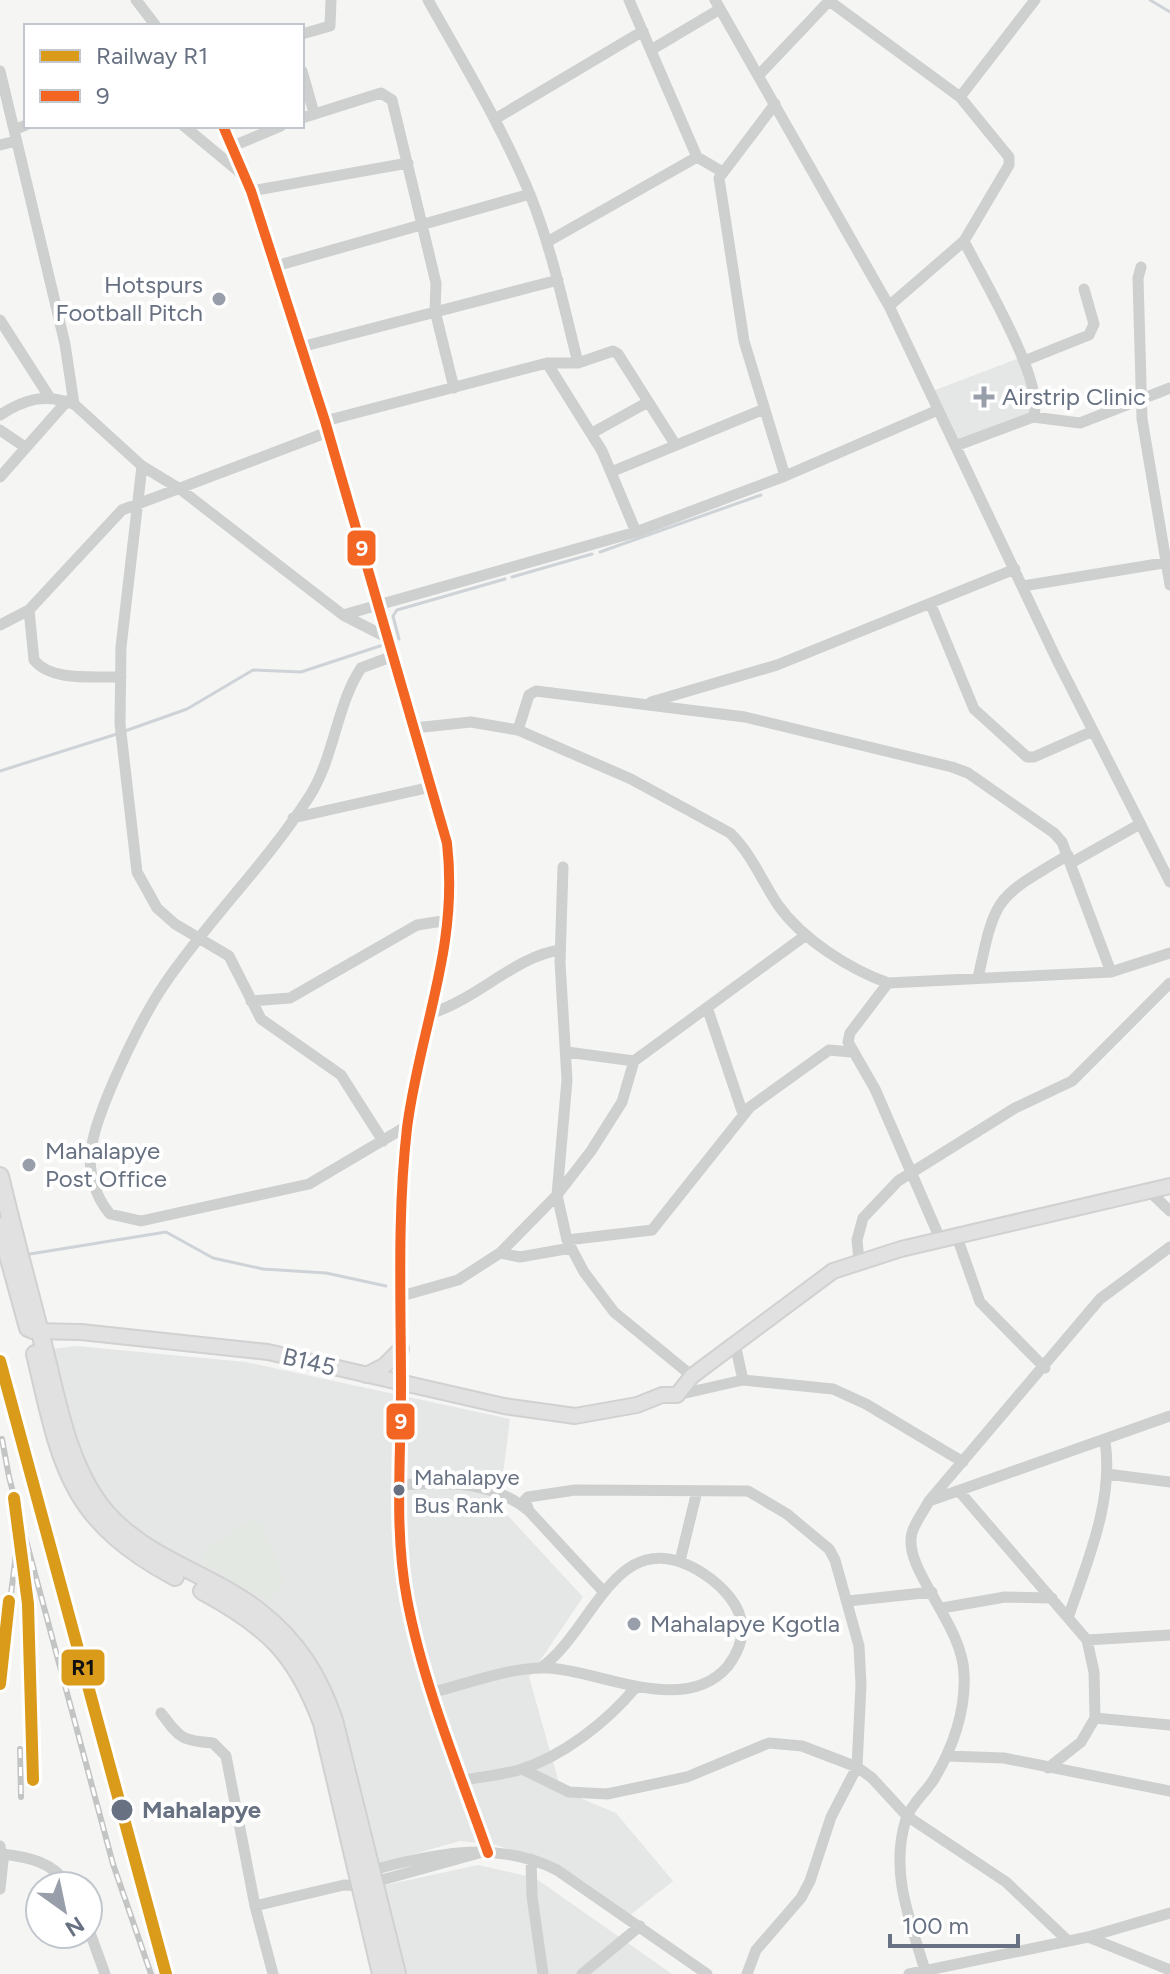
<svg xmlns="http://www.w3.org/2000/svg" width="1170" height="1974" viewBox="0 0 1170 1974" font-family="Figtree,sans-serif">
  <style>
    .built { fill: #e5e6e6 }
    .green { fill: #e4e8e2 }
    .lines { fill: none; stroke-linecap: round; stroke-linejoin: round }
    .stream { stroke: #ced3d7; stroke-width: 3 }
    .major-casing { stroke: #d1d1d2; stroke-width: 18 }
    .highway-casing { stroke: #d1d1d2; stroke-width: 20 }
    .minor { stroke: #cecfcf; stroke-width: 11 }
    .major { stroke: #e1e1e2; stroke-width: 14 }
    .highway { stroke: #e1e1e2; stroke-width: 16 }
    .rail-casing { stroke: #c3c4c4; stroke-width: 6 }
    .rail { stroke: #fff; stroke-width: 3; stroke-dasharray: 9; stroke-linecap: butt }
    .bus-1-casing { stroke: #fff; stroke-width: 16 }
    .bus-1 { stroke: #f26522; stroke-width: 10 }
    .rail-1-casing { stroke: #fff; stroke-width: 18 }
    .rail-1 { stroke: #da9b1a; stroke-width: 12 }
    .poi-dot { fill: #999faa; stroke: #fff; stroke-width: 3 }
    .bus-dot { fill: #677182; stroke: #fff; stroke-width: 3 }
    .labels { text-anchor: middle; stroke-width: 8; stroke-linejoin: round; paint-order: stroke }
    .bus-label { font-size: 22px; fill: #677182; stroke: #fff; text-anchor: start }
    .poi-label { font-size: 24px; fill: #677182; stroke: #fff; text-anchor: start }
    .street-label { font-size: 24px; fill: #677182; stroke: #fff }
    .stop-label { font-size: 24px; font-weight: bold; fill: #677182; stroke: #fff; text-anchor: start }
    .line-badge { stroke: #fff; stroke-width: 3 }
    .badge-label { font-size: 22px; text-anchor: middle; font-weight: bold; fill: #fff }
    .pale-badge-label { font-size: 22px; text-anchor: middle; font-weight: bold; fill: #111 }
  </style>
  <rect width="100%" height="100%" fill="#f5f5f4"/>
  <path class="built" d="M1022 357 1036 410 958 445 930 392Z
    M76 1346 246 1362 510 1419 499 1506 583 1597 529 1677 561 1790 616 1813 673 1881 629 1916 546 1862 496 1845 460 1841 364 1868 329 1734 271 1624 178 1572 86 1494 38 1351Z
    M478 1865 535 1878 672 1974H398L372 1888Z"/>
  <path class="green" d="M249 1521 261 1522 286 1583 266 1601 205 1564 202 1552Z"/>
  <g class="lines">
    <path class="stream" d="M1150 0 1170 12
      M600 552 761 495
      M512 577 592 554
      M399 639 393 616 397 610 505 579
      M125 731 187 709 253 670 301 672 383 645
      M0 771 117 734
      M30 1254 166 1232 213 1258 263 1269 326 1273 386 1286
      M0 1260H1"/>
    <g class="major-casing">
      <path id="major" d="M32 1331 81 1332 268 1352 504 1406 575 1416 637 1405 662 1395H677L692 1376 833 1271 901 1249 1170 1186
        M366 1375 384 1366 401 1349"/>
    </g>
    <g class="highway-casing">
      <path id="highway" d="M0 1176C13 1231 28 1285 42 1340 57 1397 66 1463 104 1510 146 1560 211 1573 260 1612 297 1641 319 1676 334 1720L397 1974
        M0 1226 28 1328
        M35 1354C61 1464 67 1519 175 1577
        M202 1591C267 1626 296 1653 322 1723L381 1974"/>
    </g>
    <path class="minor" d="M136 0 156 26
      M428 0C464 64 503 128 531 197 552 250 564 307 578 363
      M629 0 697 157 721 171
      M715 0 889 306 1057 660 1170 882
      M828 0 960 97 1009 157V165L964 241 889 306
      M302 34 330 26 331 0
      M651 50 720 9
      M0 71 65 344 74 404 142 466 180 489 343 615 388 638
      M302 71 314 113
      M758 76 829 1
      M960 97 1035 0
      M775 104 719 178 744 341 785 476
      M302 118 381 93 392 100 436 283 435 311 454 388
      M495 119 643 31
      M184 126 243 175
      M223 126 251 191 325 421 447 843C459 949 420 1027 407 1128 397 1215 401 1301 401 1388 401 1457 394 1531 407 1599 423 1684 459 1771 488 1853
      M14 130 26 125
      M0 145 16 141
      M233 146 281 126
      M251 191 408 163
      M964 241C980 274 1048 386 1033 417
      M547 242 697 157
      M276 266 530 194
      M1141 267 1138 278 1142 419 1170 585
      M0 320 50 398
      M301 347 558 280
      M1024 361 1089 335 1094 324 1084 289
      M547 363 602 451 636 532
      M0 415C25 399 45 393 73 404
      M325 421 547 363H578L613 351 618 354 675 444
      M0 430 25 447
      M592 433 648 402
      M958 445 1033 417 1080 423 1170 388
      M142 466 121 647 120 724 137 872 157 908 175 924 229 956 261 1019 341 1075 383 1141
      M611 472 764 409
      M0 477 67 401
      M1023 586 1170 562
      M931 605 974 709 1027 757H1034L1093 731
      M29 610 34 660C51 682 96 676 121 677
      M343 615 636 532 785 476 938 410
      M0 625 29 610 122 510 328 432
      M393 656 361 668C336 706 334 759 309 797 266 864 208 920 164 985 142 1017 94 1114 91 1152 88 1173 96 1198 110 1214L141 1221 309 1184 407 1126
      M651 702 777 665 1015 569
      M414 728 471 722 518 730 631 779 730 833C751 853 762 881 778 905 802 939 849 969 888 983L1111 972 1170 953
      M518 730 529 695 536 691 745 717 952 767 968 773 1054 833 1062 842 1111 972
      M293 818 431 787
      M1071 863 1140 824
      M563 867 560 962 567 1080 557 1195 567 1240 584 1272 614 1312 692 1376
      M978 978C996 894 995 899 1068 855
      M888 983 850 1033 848 1042 875 1089 941 1241
      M251 1001 290 998 417 925 449 920
      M708 1010 743 1114
      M432 1013C477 999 516 956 560 950
      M567 1052 634 1061
      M1149 1191 1170 1211
      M957 1237 980 1302 1045 1368
      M567 1240 652 1230 750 1107 829 1050 851 1052
      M500 1253 520 1257 571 1248
      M859 1261 857 1240 863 1218 898 1181 1015 1108 1072 1081 1170 983
      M398 1297 458 1280 500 1253 557 1195 591 1151 622 1102 634 1061 806 935
      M735 1344 743 1380
      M677 1395 743 1380 833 1389 866 1404 963 1462
      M1107 1474 1170 1482
      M401 1485C447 1482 491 1480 529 1511
      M959 1491 1087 1640 1094 1672 1095 1718 1081 1742 1048 1768
      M929 1501 1170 1416
      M680 1561 697 1491
      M602 1590 529 1511 525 1500 528 1497 575 1490 748 1491 787 1514 829 1549 835 1560 859 1646 861 1685 857 1767 831 1817 810 1881 801 1898 756 1950 747 1974
      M848 1601 932 1592
      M942 1608 1005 1597 1052 1598
      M1069 1615C1088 1560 1114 1499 1105 1441
      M1087 1640 1170 1635
      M434 1692C469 1683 510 1667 547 1668 597 1669 684 1718 728 1666 736 1655 743 1640 742 1627 741 1605 722 1586 704 1574 617 1517 595 1629 542 1667
      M161 1713C180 1738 181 1741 213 1743L226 1756 255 1906 344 1885 360 1886 479 1853
      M1095 1718 1170 1725
      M947 1756 1004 1758 1170 1791
      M522 1769 569 1792 607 1794 687 1777 769 1743 802 1746 857 1767 872 1778 907 1816 1006 1882 1066 1939
      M463 1780C481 1777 501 1775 519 1770 562 1757 607 1722 636 1687
      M0 1846 3 1861 0 1889
      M2 1854C29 1857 53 1862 69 1886
      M531 1859 532 1896 543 1974
      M366 1872C429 1854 496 1839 557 1870L707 1974
      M255 1906 273 1974
      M88 1927 105 1974
      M1088 1937 1170 1970
      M582 1974 640 1926
      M909 1974 1088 1937 1170 1913
      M926 1974C911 1922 889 1873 906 1819 911 1804 926 1792 934 1779 953 1748 966 1710 964 1674 963 1624 902 1568 912 1533 915 1522 924 1511 929 1501L1100 1299 1170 1247"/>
    <use href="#major" class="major"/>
    <use href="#highway" class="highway"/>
    <g class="rail-casing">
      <path id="rail" d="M2 1439 9 1477 113 1864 151 1974
        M23 1565 28 1604 33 1780
        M0 1684 17 1545
        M20 1749 21 1797"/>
    </g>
    <use href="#rail" class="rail"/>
    <g class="bus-1-casing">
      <path id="bus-1" d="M223 126 251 191 325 421 447 843C459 949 420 1027 407 1128 397 1215 401 1301 401 1388 401 1457 394 1531 407 1599 423 1684 459 1771 488 1853"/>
    </g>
    <use href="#bus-1" class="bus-1"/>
    <g class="rail-1-casing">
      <path id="rail-1" d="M0 1361 166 1974
        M14 1498 28 1604 33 1780
        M0 1684 9 1601"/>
    </g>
    <use href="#rail-1" class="rail-1"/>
  </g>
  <g class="poi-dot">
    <circle cx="219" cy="299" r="8"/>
    <path d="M980 385h8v8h8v8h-8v8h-8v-8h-8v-8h8z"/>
    <circle cx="29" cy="1165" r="8"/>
    <circle cx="634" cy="1624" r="8"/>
  </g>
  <g class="bus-dot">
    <circle cx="399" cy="1490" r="7"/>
    <circle cx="122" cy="1810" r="12"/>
  </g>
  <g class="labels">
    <g class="bus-label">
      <text x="414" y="1485">Mahalapye<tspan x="414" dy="28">Bus Rank</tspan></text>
    </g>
    <g class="poi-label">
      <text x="203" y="293" text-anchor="end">Hotspurs<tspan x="203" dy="28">Football Pitch</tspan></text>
      <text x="1002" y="405">Airstrip Clinic</text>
      <text x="45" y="1159">Mahalapye<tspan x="45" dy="28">Post Office</tspan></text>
      <text x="650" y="1632">Mahalapye Kgotla</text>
    </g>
    <g class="street-label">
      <text transform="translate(309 1362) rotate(13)" y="8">B145</text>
    </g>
    <g class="stop-label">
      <text x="142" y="1818">Mahalapye</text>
    </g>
  </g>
  <g class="line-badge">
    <rect x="346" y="529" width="31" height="38" rx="8" fill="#f26522"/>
    <rect x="385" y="1402" width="31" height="39" rx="8" fill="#f26522"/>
    <rect x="60" y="1648" width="46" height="39" rx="8" fill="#da9b1a"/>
  </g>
  <g class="badge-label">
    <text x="362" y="556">9</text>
    <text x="401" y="1429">9</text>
  </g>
  <g class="pale-badge-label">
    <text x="83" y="1675">R1</text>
  </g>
  <rect x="24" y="24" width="280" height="104" fill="#ffffff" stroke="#c2c6cd" stroke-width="2"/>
  <rect x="40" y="50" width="40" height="12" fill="#da9b1a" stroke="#c2c6cd" stroke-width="2"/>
  <text x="96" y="64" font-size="24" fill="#677182">Railway R1</text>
  <rect x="40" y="90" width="40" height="12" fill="#f26522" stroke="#c2c6cd" stroke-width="2"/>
  <text x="96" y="104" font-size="24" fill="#677182">9</text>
  <g transform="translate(64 1910) rotate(147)"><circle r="38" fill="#ffffff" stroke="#c2c6cd" stroke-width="2"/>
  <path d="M0-6L14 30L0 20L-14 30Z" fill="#999faa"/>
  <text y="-12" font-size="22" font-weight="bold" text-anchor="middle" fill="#677182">N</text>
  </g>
  <path d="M890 1934v12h128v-12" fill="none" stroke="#677182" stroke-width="4"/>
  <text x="902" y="1934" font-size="24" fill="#677182" stroke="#ffffff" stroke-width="6" paint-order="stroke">100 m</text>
</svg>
